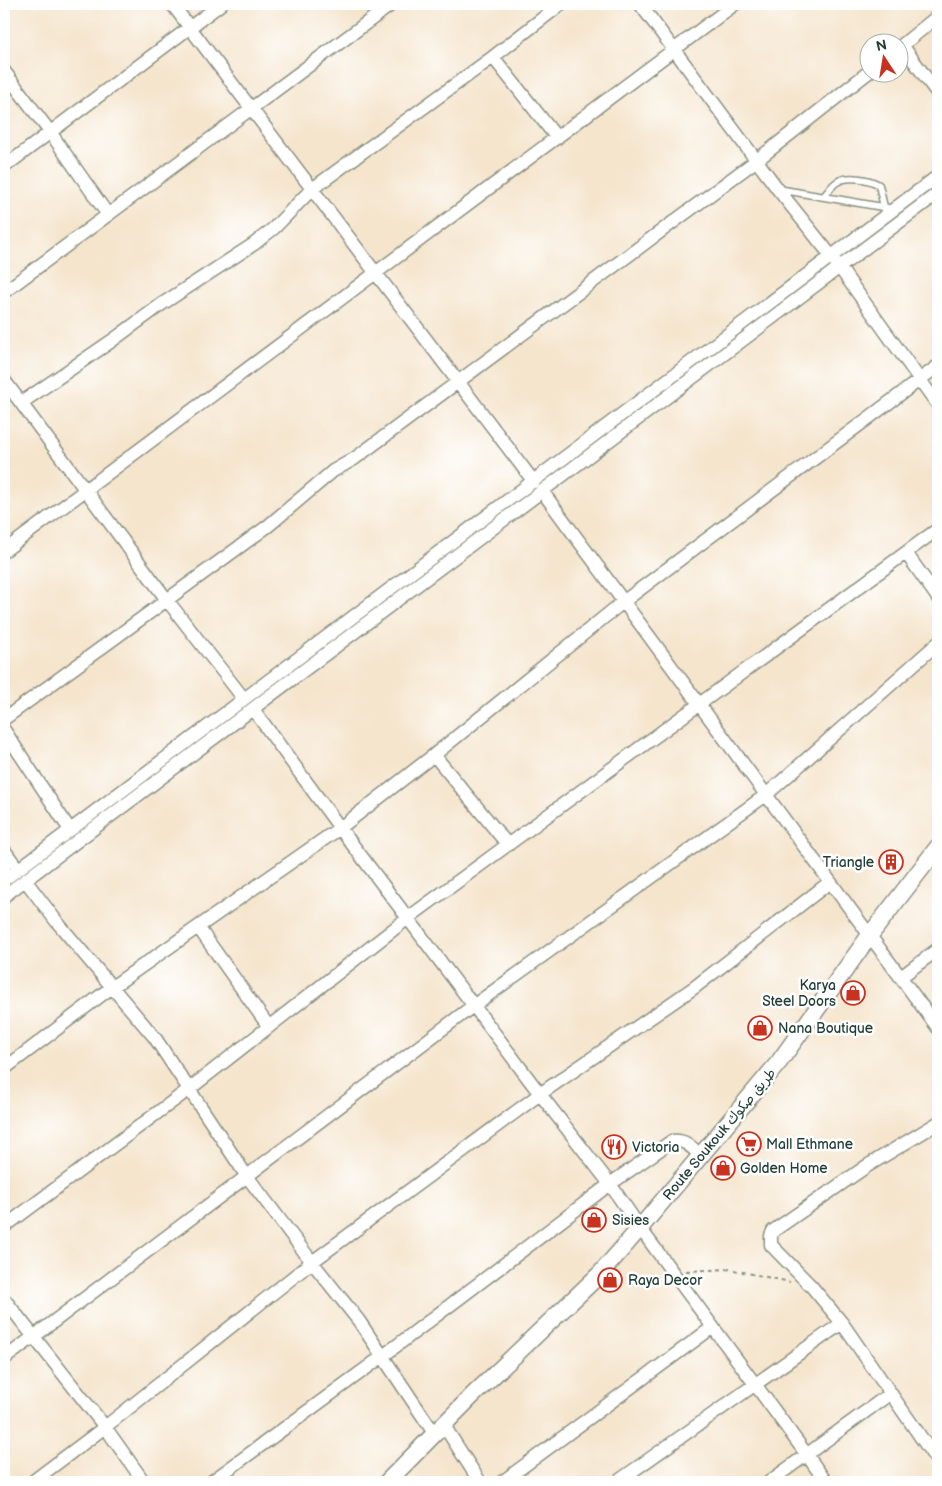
<svg xmlns="http://www.w3.org/2000/svg" width="942" height="1486" viewBox="0 0 942 1486" font-family="'Balsamiq Sans','Playpen Sans Arabic',sans-serif">
  <style>
    .lines { fill: none; stroke-linecap: round; stroke-linejoin: round }
    .service-casing { stroke: #8a9180; stroke-width: 9 }
    .minor-casing { stroke: #8a9180; stroke-width: 15 }
    .tertiary-casing { stroke: #8a9180; stroke-width: 19 }
    .path { stroke: #8a9180; stroke-width: 2; stroke-dasharray: 4 4; stroke-linecap: butt }
    .service { stroke: #fff; stroke-width: 6 }
    .minor { stroke: #fff; stroke-width: 12 }
    .tertiary { stroke: #fff; stroke-width: 16 }
    .labels { text-anchor: middle; stroke-width: 5; stroke-linejoin: round; paint-order: stroke }
    .poi-label { font-size: 14px; fill: #1f3d34; stroke: #fff; text-anchor: start }
    .street-label { font-size: 14px; fill: #1f3d34; stroke: #fff }
  </style>
  <rect width="100%" height="100%" fill="#fff"/>
  <filter id="ink" filterUnits="userSpaceOnUse"><feTurbulence type="fractalNoise" baseFrequency=".02" numOctaves="2"/><feDisplacementMap in="SourceGraphic" scale="10" xChannelSelector="R" yChannelSelector="G"/><feConvolveMatrix kernelMatrix="1 2 1 2 8 2 1 2 1" color-interpolation-filters="sRGB"/></filter>
  <filter id="wash" filterUnits="userSpaceOnUse"><feTurbulence type="fractalNoise" baseFrequency=".0096" numOctaves="4" result="noise"/><feDisplacementMap in="SourceGraphic" scale="20" xChannelSelector="R" yChannelSelector="G"/><feGaussianBlur stdDeviation="1.12" result="paint"/><feColorMatrix in="noise" values="0 0 0 0 0 0 0 0 0 0 0 0 0 0 0 0 0 1.4 0 .05"/><feComposite in="paint" operator="in"/></filter>
  <g filter="url(#wash)">
    <rect width="100%" height="100%" fill="#f5e5cd"/>
  </g>
  <g filter="url(#ink)">
    <g class="lines">
      <g class="service-casing">
        <path id="service" d="M778 189 894 209
          M824 196C828 192 832 185 837 182 847 175 870 179 879 185L884 207"/>
      </g>
      <g class="minor-casing">
        <path id="minor" d="M172 4 534 482
          M640 4 777 188 832 257 938 405
          M902 45 938 94
          M900 47 938 16
          M493 57 557 138
          M4 71 50 132 108 215
          M4 167 221 4
          M4 292 392 4
          M4 380 167 600 244 699
          M21 403 113 340 162 304 254 244 274 228 312 189 493 57 561 4
          M542 491 938 1028
          M4 551 735 4
          M906 553 938 598
          M253 709 340 828 540 1094 610 1184 640 1228 807 1455 826 1482
          M4 719 268 526 333 471 354 459 757 160 870 71
          M4 730 70 830
          M434 755 508 845
          M4 850 18 869
          M4 880 938 176
          M25 880 57 922 155 1038 246 1175 312 1262 359 1321 434 1433
          M4 896 938 193
          M198 927 269 1027
          M901 977 938 949
          M4 1069 112 987 340 828 434 755 623 602 938 366
          M938 1123 867 1166 773 1231 771 1236V1245L812 1287 842 1323 938 1462
          M4 1227 188 1090 408 918 938 529
          M4 1299 105 1427 144 1482
          M4 1359 473 1006 766 795 938 643
          M443 1424 480 1482
          M32 1482 105 1427 312 1262 540 1094 695 987 830 882
          M211 1482 383 1356 610 1184 672 1141C686 1139 692 1148 701 1156
          M502 1482 713 1327
          M617 1482 842 1323
          M769 1482 891 1393"/>
      </g>
      <g class="tertiary-casing">
        <path id="tertiary" d="M387 1482 472 1396 600 1274 640 1228 779 1062 870 935 938 847"/>
      </g>
      <path class="path" d="M686 1271 729 1269 790 1282"/>
      <use href="#service" class="service"/>
      <use href="#minor" class="minor"/>
      <use href="#tertiary" class="tertiary"/>
    </g>
  </g>
  <defs>
    <g id="building-ring" transform="scale(1.25)"><circle r="9.5" fill="#fff" stroke="#c8321e" stroke-width="1.5"/><path d="M-4-6H4V6H1V3H-1V6H-4ZM-2.5-4.3h1.7v1.8h-1.7ZM.8-4.3h1.7v1.8H.8ZM-2.5-1h1.7V.8h-1.7ZM.8-1h1.7V.8H.8Z" fill="#c8321e"/></g>
    <g id="shop-ring" transform="scale(1.25)"><circle r="9.5" fill="#fff" stroke="#c8321e" stroke-width="1.5"/><path d="M-5-2.5h2.3a2.7 3.5 0 0 1 5.4 0H5L5.5 6h-11ZM-1.5-2.5h3a1.5 2.3 0 0 0-3 0Z" fill="#c8321e"/></g>
    <g id="supermarket-ring" transform="scale(1.25)"><circle r="9.5" fill="#fff" stroke="#c8321e" stroke-width="1.5"/><path d="M-6-5.5h2.5l.6 2H6L4.5 2H-2.5L-4.4-4H-6ZM-1.5 3.2a1.3 1.3 0 1 0 .1 0ZM3 3.2a1.3 1.3 0 1 0 .1 0Z" fill="#c8321e"/></g>
    <g id="restaurant-ring" transform="scale(1.25)"><circle r="9.5" fill="#fff" stroke="#c8321e" stroke-width="1.5"/><path d="M-5-6h1v4h1v-4h1v4h1v-4h1v5L-1.5 .5V6h-2V.5L-5-1ZM5-6V6H3V1.5H1.5Q1.5-4 5-6Z" fill="#c8321e"/></g>
  </defs>
  <g fill-rule="evenodd">
    <use href="#building-ring" x="891" y="862"/>
    <use href="#shop-ring" x="853" y="993"/>
    <use href="#shop-ring" x="760" y="1028"/>
    <use href="#supermarket-ring" x="749" y="1144"/>
    <use href="#restaurant-ring" x="614" y="1147"/>
    <use href="#shop-ring" x="723" y="1168"/>
    <use href="#shop-ring" x="594" y="1220"/>
    <use href="#shop-ring" x="610" y="1280"/>
  </g>
  <g class="labels">
    <g class="poi-label">
      <text x="874" y="867" text-anchor="end">Triangle</text>
      <text x="836" y="990" text-anchor="end">Karya<tspan x="836" dy="16">Steel Doors</tspan></text>
      <text x="778" y="1033">Nana Boutique</text>
      <text x="766" y="1149">Mall Ethmane</text>
      <text x="632" y="1152">Victoria</text>
      <text x="740" y="1173">Golden Home</text>
      <text x="612" y="1225">Sisies</text>
      <text x="628" y="1285">Raya Decor</text>
    </g>
    <g class="street-label">
      <text transform="translate(719 1134) rotate(-50)" y="5">Route Soukouk طريق صكوك</text>
    </g>
  </g>
  <rect width="942" height="1486" fill="none" stroke="#fff" stroke-width="20"/>
  <g transform="translate(884 58) rotate(348)"><circle r="24" fill="#ffffff" stroke="#a5b1ae"/>
  <path d="M0-4L9 19L0 12L-9 19Z" fill="#c8321e"/>
  <text y="-8" font-size="14" font-weight="bold" text-anchor="middle" fill="#1f3d34">N</text>
  </g>
</svg>
